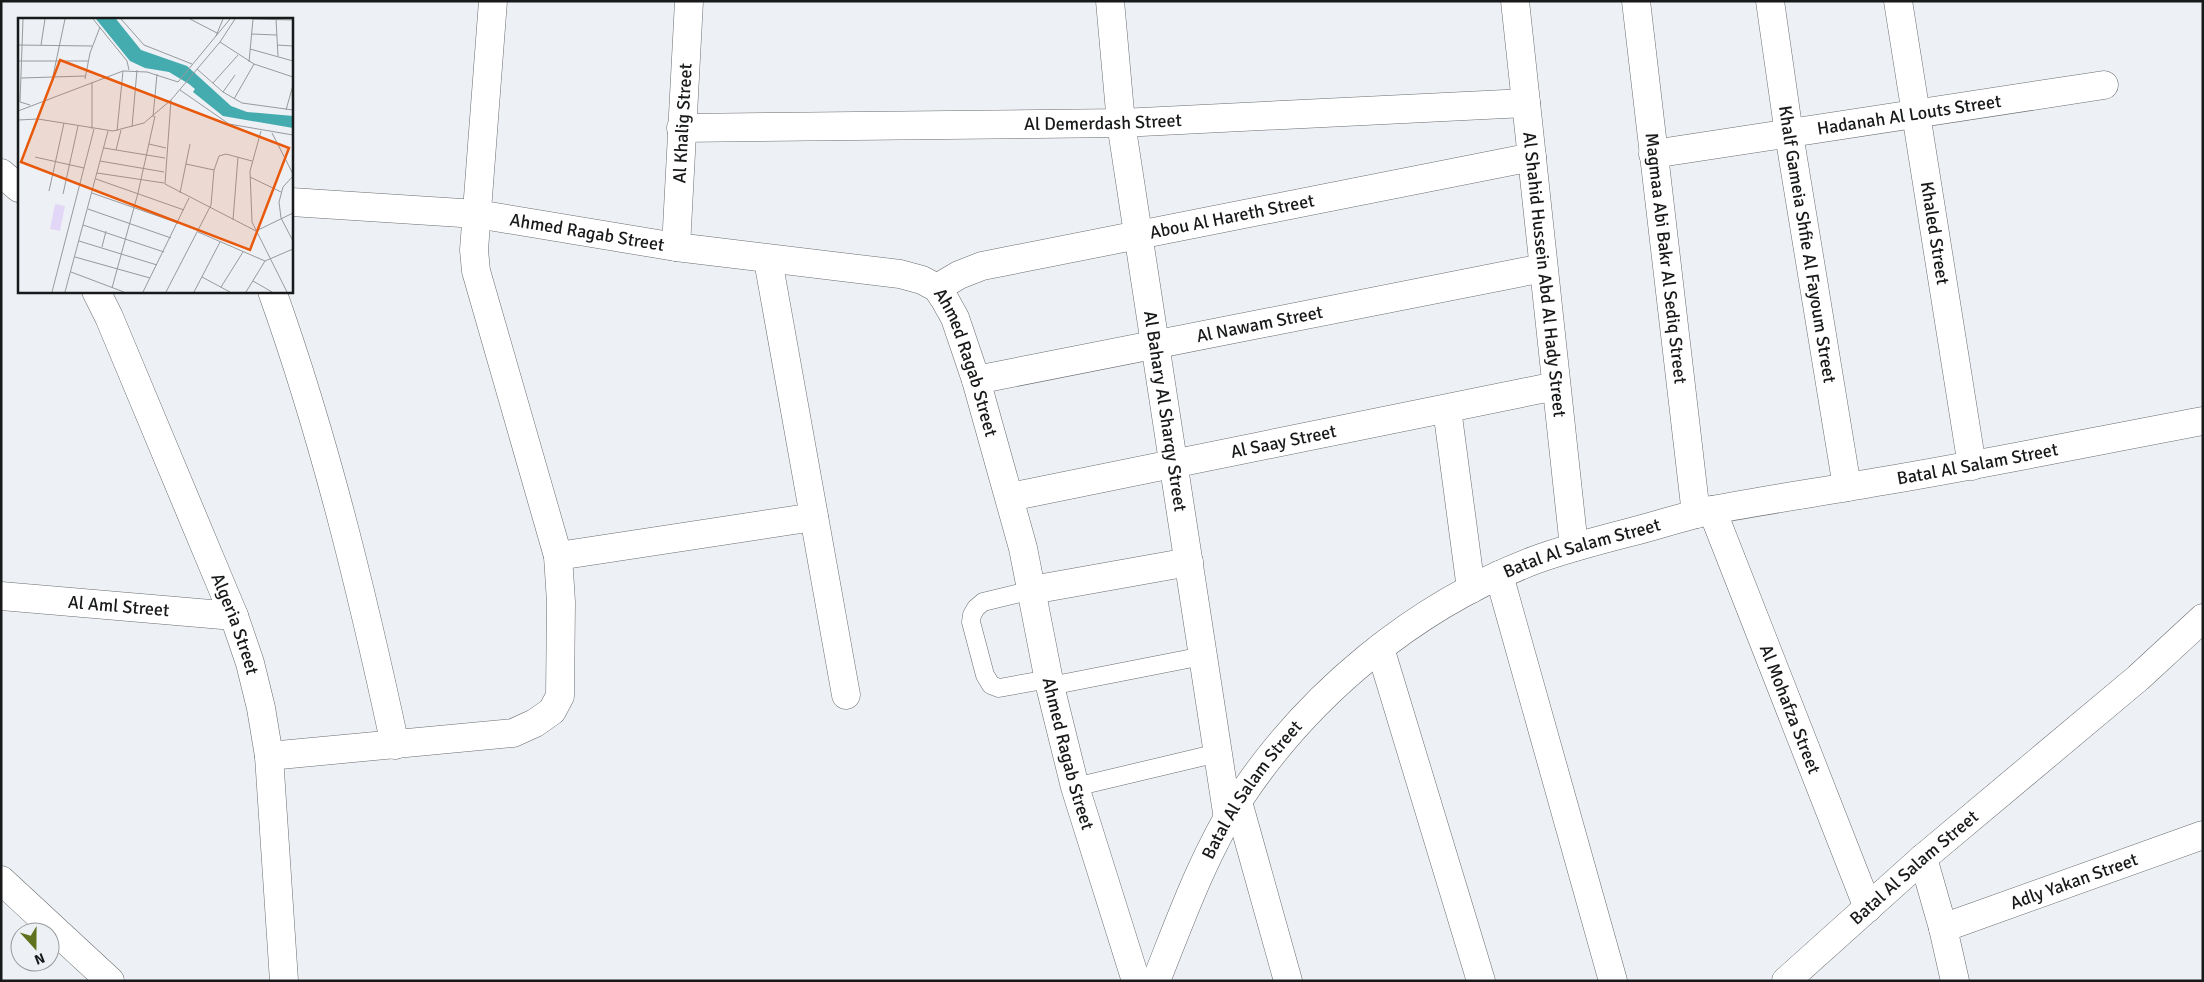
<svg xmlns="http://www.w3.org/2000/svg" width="2204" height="982" viewBox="0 0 2204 982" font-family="Signika,sans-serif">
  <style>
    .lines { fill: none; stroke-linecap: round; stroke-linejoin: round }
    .service-casing { stroke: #6a6d70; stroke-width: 19 }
    .minor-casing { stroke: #6a6d70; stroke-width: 29 }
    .tertiary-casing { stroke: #6a6d70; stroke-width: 29 }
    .primary-casing { stroke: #6a6d70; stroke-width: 29 }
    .service { stroke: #fff; stroke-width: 18 }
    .minor { stroke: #fff; stroke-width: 28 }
    .tertiary { stroke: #fff; stroke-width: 28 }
    .primary { stroke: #fff; stroke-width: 28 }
    .labels { text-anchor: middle; stroke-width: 4; stroke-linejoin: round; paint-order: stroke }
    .street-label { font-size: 18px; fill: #18191a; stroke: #edf0f4 }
    .inset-road { fill: none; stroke: #989a9d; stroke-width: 1 }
    .view { fill: #e8590c; fill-opacity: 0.15; stroke: #e8590c; stroke-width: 2.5 }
    .inset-edge { fill: none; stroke: #18191a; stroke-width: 2.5 }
  </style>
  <rect width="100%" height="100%" fill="#edf0f4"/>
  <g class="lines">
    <g class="service-casing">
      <path id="service" d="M1032 590 983 602 976 608 972 615 971 622 985 675 991 685 999 688 1049 679
        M1050 686 1203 656
        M1075 787 1218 753"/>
    </g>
    <g class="minor-casing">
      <g id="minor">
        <path id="s1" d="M1110 1 1121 123 1228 819"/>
        <path id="s2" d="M1515 1 1574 547"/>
        <path id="s3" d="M1770 1 1789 134 1847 487"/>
        <path id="s4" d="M1898 1 1972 466"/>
        <path id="s5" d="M681 128 1121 123 1526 103"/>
        <path id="s6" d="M1653 154 2104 85"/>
        <path d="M1 173 19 188"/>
        <path id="s7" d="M291 202 477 214 676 247 900 274 922 280 937 288 945 300 955 318 976 380 1023 548 1050 686 1075 787 1136 981"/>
        <path id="s8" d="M676 247 689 1"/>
        <path d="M768 260 846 695"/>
        <path id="s9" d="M937 288 959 275 982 266 1532 157"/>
        <path id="s10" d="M96 291 109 317 234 616 250 663 261 708 269 756 284 981"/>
        <path d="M272 291C325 439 362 592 395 745"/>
        <path id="s11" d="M976 380 1543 268"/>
        <path d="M1447 409 1471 589"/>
        <path id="s12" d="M1010 497 1556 386"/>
        <path id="s13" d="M1712 510 1868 908"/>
        <path d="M558 556 814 517"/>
        <path d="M1499 575 1613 981"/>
        <path d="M1032 590 1189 562"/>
        <path id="s14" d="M1 596 234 616"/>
        <path d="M1380 648 1481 981"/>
        <path d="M269 756 513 733 535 723 552 711 560 696 561 602 558 556 476 271 474 250 493 1"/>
        <path d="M1238 802 1288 981"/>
        <path d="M1923 858 1943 928 1955 981"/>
        <path d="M1 880 110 981"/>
        <path id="s15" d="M1943 928 2203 835"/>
      </g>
    </g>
    <g class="tertiary-casing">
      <g id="tertiary">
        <path id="s16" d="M1636 1 1696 514"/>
      </g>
    </g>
    <g class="primary-casing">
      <g id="primary">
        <path id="s17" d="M1156 981C1180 921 1203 856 1238 801 1308 694 1416 605 1535 560 1565 549 1596 541 1627 533 1656 526 1684 516 1713 510 1770 499 1827 491 1883 481 1990 463 2096 441 2203 421"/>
        <path id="s18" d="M1786 981 1923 858 2138 678 2203 618"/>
      </g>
    </g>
    <use href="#service" class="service"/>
    <use href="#minor" class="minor"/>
    <use href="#tertiary" class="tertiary"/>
    <use href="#primary" class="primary"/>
  </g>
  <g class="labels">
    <g class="street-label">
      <text dy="6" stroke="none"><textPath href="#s6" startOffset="259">Hadanah Al Louts Street</textPath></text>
      <text dy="6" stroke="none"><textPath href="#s5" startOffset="422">Al Demerdash Street</textPath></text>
      <text dy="6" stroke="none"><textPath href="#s8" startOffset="124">Al Khalig Street</textPath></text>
      <text dy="6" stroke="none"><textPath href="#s9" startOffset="305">Abou Al Hareth Street</textPath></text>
      <text dy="6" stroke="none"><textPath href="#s7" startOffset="298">Ahmed Ragab Street</textPath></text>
      <text dy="6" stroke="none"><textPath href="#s4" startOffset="235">Khaled Street</textPath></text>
      <text dy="6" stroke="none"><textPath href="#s3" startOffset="246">Khalf Gameia Shfie Al Fayoum Street</textPath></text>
      <text dy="6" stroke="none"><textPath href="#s16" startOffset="259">Magmaa Abi Bakr Al Sediq Street</textPath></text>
      <text dy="6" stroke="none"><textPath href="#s2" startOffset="275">Al Shahid Hussein Abd Al Hady Street</textPath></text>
      <text dy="6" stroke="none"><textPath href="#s11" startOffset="289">Al Nawam Street</textPath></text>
      <text dy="6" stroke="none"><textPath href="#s7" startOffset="734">Ahmed Ragab Street</textPath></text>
      <text dy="6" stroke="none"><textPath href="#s1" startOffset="414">Al Bahary Al Sharqy Street</textPath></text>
      <text dy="6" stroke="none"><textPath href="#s12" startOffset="279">Al Saay Street</textPath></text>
      <text dy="6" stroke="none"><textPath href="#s17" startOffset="1040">Batal Al Salam Street</textPath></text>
      <text dy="6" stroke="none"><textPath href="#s17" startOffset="635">Batal Al Salam Street</textPath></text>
      <text dy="6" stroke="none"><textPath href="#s14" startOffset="118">Al Aml Street</textPath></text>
      <text dy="6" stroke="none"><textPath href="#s10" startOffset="361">Algeria Street</textPath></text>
      <text dy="6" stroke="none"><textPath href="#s13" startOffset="214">Al Mohafza Street</textPath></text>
      <text dy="6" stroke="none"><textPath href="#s7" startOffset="1139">Ahmed Ragab Street</textPath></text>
      <text dy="6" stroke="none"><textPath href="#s17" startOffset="215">Batal Al Salam Street</textPath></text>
      <text dy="6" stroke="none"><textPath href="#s18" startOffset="171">Batal Al Salam Street</textPath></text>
      <text dy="6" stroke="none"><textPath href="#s15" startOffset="139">Adly Yakan Street</textPath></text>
    </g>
  </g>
  <g transform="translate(18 18)">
    <rect width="275" height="275" fill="#edf0f4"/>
    <path d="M37 186 47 188 42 213 32 211Z" fill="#e3d7f7"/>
    <path d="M78 1H98L123 32 169 48 213 88 229 94 275 98V110L205 98 175 74 177 71 171 66 151 54 127 50 112 43Z" fill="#44abaf"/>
    <path class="inset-road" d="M5 1 2 84 12 87M75 1 109 43 111 52M103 1 126 27 174 46M172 1 199 15M235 1 275 2M258 1 260 38M233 16 259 17M198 18 205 1M202 24 236 46 275 59M0 27 74 28M23 27 27 1M259 27 275 28M232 31 275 43M0 43H70M231 44 235 1M179 51 205 74 224 85 275 92M35 58 47 1M3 60 67 58M67 61 72 35 82 9M74 64V111M195 65 220 37M162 72 211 106 275 117M205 74 217 57M216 81 236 46M153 82 147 166 238 213 275 195M268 92 275 67M0 93 105 53 129 54 160 64 212 1M135 99 139 56M0 102 20 101 95 113 126 105 153 82 202 24 217 1M114 109 119 52M99 113 105 53M243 113 232 153 234 204 269 274M254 115 275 156M131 126 148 130M86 130 147 140M98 132 103 112M17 139 66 150M82 143 146 154M168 146 196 152M79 155 146 165M275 158 265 169 261 184 263 200 275 223M232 159 263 174M78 161 166 192M31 173 46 105M74 175 160 205M162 175 172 126M45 176 60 108M70 191 153 220M215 202 220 139M65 207 146 234M180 214 247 243 275 231M61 223 139 247M84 229 88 213M57 239 132 260M53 254 106 274M184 259 212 274M235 263 254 274M203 269 225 234M94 270 120 175 137 98M34 274 76 111M47 274 90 113M125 274 171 180M148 274 193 187 196 152 201 138 208 136 234 143M176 274 202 224M228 274 247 243"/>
    <path class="view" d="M42 42 271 130 232 232 3 144Z"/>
    <rect width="275" height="275" class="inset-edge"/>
  </g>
  <rect width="2204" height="982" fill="none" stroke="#18191a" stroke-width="5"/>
  <g transform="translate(35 947) rotate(159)"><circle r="24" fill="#edf0f4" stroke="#989a9d"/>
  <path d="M0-4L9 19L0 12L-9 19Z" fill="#61721f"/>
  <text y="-8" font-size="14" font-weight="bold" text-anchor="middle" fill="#18191a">N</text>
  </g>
</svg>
